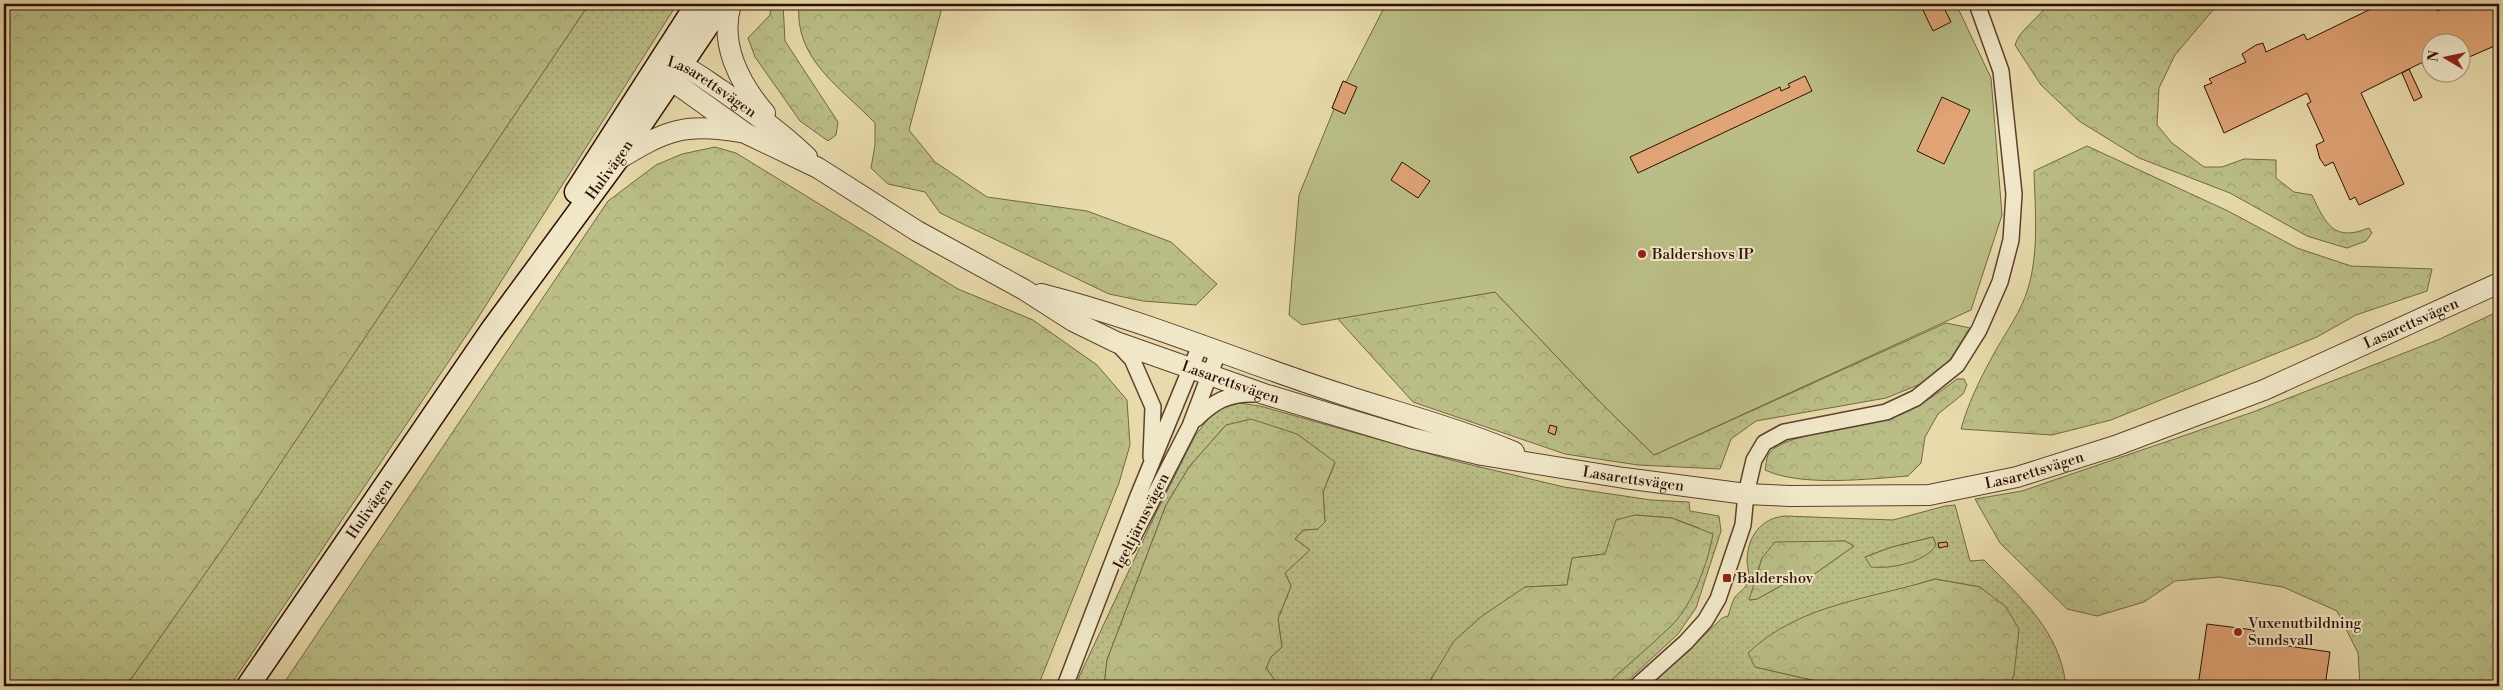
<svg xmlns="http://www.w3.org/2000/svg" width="2503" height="690" viewBox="0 0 2503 690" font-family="'Libre Bodoni',serif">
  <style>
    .grass { fill: url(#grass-dots); stroke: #746644; fill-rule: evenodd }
    .forest { fill: url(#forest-crowns); stroke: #746644 }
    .pitch { fill: #babe86; stroke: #746644 }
    .building { fill: #e0a475; stroke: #2e0e02 }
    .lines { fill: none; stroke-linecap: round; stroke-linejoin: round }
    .minor-casing { stroke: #5c412c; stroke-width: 18 }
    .tertiary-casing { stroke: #5c412c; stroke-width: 22 }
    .secondary-casing { stroke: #2e0e02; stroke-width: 25 }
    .minor { stroke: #f0e7c8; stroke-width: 15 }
    .tertiary { stroke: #f0e7c8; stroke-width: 20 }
    .secondary { stroke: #f0e7c8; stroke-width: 22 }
    .poi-dot { fill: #8f2418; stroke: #f0e7c8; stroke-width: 2 }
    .labels { text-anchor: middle; stroke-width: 4; stroke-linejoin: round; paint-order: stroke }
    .street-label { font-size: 15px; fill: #2e0e02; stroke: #f0e7c8 }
    .poi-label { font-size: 15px; fill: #2e0e02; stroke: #f0e7c8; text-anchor: start }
  </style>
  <defs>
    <pattern id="grass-dots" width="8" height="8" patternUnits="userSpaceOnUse" patternTransform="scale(1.25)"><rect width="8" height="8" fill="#babe86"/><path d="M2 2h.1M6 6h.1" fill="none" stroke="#a0a272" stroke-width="1.8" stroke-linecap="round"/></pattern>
    <pattern id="forest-crowns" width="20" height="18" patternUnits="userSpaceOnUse" patternTransform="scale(1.25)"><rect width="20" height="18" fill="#babe86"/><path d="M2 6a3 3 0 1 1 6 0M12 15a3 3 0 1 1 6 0" fill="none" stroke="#a0a272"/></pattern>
  </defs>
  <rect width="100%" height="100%" fill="#e8daab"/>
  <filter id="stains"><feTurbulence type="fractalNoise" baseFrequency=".004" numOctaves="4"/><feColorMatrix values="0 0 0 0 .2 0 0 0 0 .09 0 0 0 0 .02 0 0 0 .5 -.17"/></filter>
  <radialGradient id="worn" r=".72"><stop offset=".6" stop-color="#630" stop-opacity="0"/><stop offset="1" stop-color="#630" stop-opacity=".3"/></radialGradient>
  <path class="grass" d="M589 4H677L476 321 230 686H126L233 533Z
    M1239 403 1260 406 1455 461 1564 487 1651 500 1689 502 1690 511 1719 516 1721 531 1696 608 1678 634 1622 686H1605L1674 623 1699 528 1672 518 1636 515 1605 554 1572 558 1567 585 1525 587 1433 675 1427 686H1275L1274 679 1266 668 1271 657 1282 647 1278 619 1291 586 1285 573 1310 550 1295 539 1303 530 1318 529 1325 522 1323 492 1335 463 1297 434 1226 425 1189 467 1166 505 1107 660 1104 686H1078L1079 677 1156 513 1195 436 1208 419 1223 407Z
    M1955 505 1970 561 1984 560C2021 598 2060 631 2066 686H2009L2014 675 1980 587 1935 579 1909 587 1755 667 1838 686H1646L1687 652 1722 618 1728 616C1730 610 1732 602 1735 597 1739 592 1745 589 1748 582 1750 577 1748 569 1747 562 1747 538 1760 518 1785 516L1893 520 1945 506ZM1933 537 1936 545 1865 557 1892 547ZM1845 541 1854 546 1803 582 1786 583 1757 599 1750 600 1762 558 1823 542Z"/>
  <path class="forest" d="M4 4H589L233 534 126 686H4Z
    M771 4H783L785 41 838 122 836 135 828 141 800 121 755 57 748 38 770 15Z
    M799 4H943L909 130 935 162 987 197 1087 211 1171 242 1217 284 1196 305 1143 301 1109 294 940 213 925 192 888 184 871 168 875 145V123C841 87 794 60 799 4Z
    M2048 4H2218L2175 55 2159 88 2157 125 2172 143 2204 167H2222L2244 159 2276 160V178L2294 192 2312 195C2326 225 2334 242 2369 228L2372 233 2366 241 2347 248 2333 244 2307 236 2230 193 2139 158 2079 121 2041 85 2015 45C2019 30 2039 18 2048 4Z
    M2087 146 2228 211 2297 248 2351 266 2432 269 2427 291 2356 315 2317 337 2111 420 2052 435 1961 429C1968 404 1979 381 1991 359 2004 334 2022 312 2029 285 2039 248 2035 208 2034 171Z
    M715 147 736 153 958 289 1033 320 1097 365 1127 400 1130 445 1119 483 1038 686H282L608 201 656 165 682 154Z
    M1495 292 1600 402 1654 455 1946 323 1970 328 1949 361 1923 383 1886 398 1756 421 1731 439 1720 469 1638 465 1565 454 1413 402 1337 318Z
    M2499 311V686H2360L2358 653 2337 611 2283 587 2219 577 2175 581 2144 602 2097 616 2067 609 2000 543 1975 499 2022 491 2253 412 2440 339Z
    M1957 379H1964L1967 385 1963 394 1938 414 1925 437 1921 463 1908 476C1868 479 1801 487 1765 470 1766 466 1766 459 1768 455 1781 432 1866 428 1891 418 1916 409 1936 395 1957 379Z
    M1251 419 1297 434 1335 462 1323 492 1325 522 1318 529 1303 530 1295 539 1310 550 1285 573 1291 586 1278 619 1282 647 1271 657 1266 668 1274 679 1275 686H1104L1107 660 1166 505 1189 467 1226 425Z
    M1635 515 1672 518 1713 534C1708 563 1693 603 1673 624 1651 646 1627 665 1605 686H1427L1454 641 1482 616 1525 587 1567 585 1572 558 1605 554 1616 520Z
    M1933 537 1936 545C1925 563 1890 569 1871 567L1865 557 1892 547Z
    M1845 541 1854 546 1803 582 1786 583 1757 599 1749 600 1762 558 1775 542Z
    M1935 579 1980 587 2006 607 2019 629 2014 675 2009 686H1838L1755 667 1748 653C1799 604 1871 599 1935 579Z"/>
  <path class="pitch" d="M1386 4H1956L1991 78 2002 215 1971 310 1654 455 1600 402 1495 292 1302 325 1289 315 1299 195 1334 109 1332 108 1343 81 1346 82Z"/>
  <path class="building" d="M1920 4H1942L1951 22 1933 31Z
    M2372 4H2434L2437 11 2453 4H2499V44L2460 61V42H2430V63L2429 59 2361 93 2404 184 2359 205 2355 197 2350 200 2333 162 2325 166 2320 159 2316 145 2324 141 2307 104 2311 102 2307 93 2224 133 2204 86 2212 83 2209 79 2246 62 2242 54 2256 45 2263 43 2266 52 2304 34 2307 40 2373 8Z
    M2409 69 2422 97 2414 101 2402 73Z
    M1805 76 1812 91 1638 173 1630 157 1780 87 1781 91 1790 87 1788 84Z
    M1343 81 1357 87 1345 114 1332 108Z
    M1942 97 1970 110 1944 164 1917 151Z
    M1402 162 1430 181 1418 198 1391 180Z
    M1550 425 1557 427 1555 435 1548 432Z
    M1947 542 1948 546 1939 548 1938 543Z
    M2207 624 2254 630 2253 641 2330 652 2325 686H2198Z"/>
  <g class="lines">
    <g class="minor-casing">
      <path id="minor" d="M1117 343 1132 359 1153 407 1151 457
        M1196 419C1214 401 1229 393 1255 394
        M1128 547 1190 426 1219 350
        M1065 686 1138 496 1201 343
        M1637 686 1686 642 1705 621 1718 599 1743 525 1746 494 1754 460 1764 443 1784 432 1886 412 1916 398 1957 365 1979 330 2000 282 2011 240 2014 194 2001 71 1977 4"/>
    </g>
    <g class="tertiary-casing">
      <g id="tertiary">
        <path d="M731 4C719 43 739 83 765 113"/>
        <path id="s1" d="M667 61C688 65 704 79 721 90 751 111 780 131 807 157"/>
        <path id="s2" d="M663 66 671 80 745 133 818 168 917 231 1023 289 1073 321 1116 342 1264 394 1411 438 1482 455 1624 478 1746 494 1790 496 1929 495 2017 477 2115 446 2264 390 2499 283"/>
        <path d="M617 160C665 131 684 122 740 132"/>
        <path d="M1041 294C1144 320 1241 362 1341 394 1399 413 1457 428 1514 452"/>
      </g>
    </g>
    <g class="secondary-casing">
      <g id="secondary">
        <path d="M576 192 697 4"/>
        <path id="s3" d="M248 686 491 331 616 161 722 4"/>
      </g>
    </g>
    <use href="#minor" class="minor"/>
    <use href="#tertiary" class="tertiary"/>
    <use href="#secondary" class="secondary"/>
  </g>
  <g class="poi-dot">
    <circle cx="1642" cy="254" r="5"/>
    <rect x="1722" y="573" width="10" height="10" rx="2.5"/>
    <circle cx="2238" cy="632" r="5"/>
  </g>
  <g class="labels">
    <g class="street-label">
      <text dy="5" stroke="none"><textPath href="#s1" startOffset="52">Lasarettsvägen</textPath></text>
      <text dy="5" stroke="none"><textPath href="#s3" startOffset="630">Hulivägen</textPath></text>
      <text dy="5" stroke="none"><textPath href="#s2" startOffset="1880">Lasarettsvägen</textPath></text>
      <text dy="5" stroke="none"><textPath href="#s2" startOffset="655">Lasarettsvägen</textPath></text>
      <text dy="5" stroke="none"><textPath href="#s2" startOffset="1475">Lasarettsvägen</textPath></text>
      <text dy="5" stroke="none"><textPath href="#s2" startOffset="1070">Lasarettsvägen</textPath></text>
      <text dy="5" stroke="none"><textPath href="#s3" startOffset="215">Hulivägen</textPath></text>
      <text transform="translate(1141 521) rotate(-63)" y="5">Igeltjärnsvägen</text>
    </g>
    <g class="poi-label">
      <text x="1652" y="259">Baldershovs IP</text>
      <text x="1737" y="583">Baldershov</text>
      <text x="2248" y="628">Vuxenutbildning<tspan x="2248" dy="17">Sundsvall</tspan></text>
    </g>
  </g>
  <rect width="2503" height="690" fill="none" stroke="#e8daab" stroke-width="20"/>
  <rect x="5" y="5" width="2493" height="680" fill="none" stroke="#2e0e02" stroke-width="2.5"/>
  <rect x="10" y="10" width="2483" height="670" fill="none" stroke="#2e0e02"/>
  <g transform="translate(2446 58) rotate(279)"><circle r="24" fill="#f0e7c8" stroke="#a29079"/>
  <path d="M0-4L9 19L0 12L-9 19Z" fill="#8f2418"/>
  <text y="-8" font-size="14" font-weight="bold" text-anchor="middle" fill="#2e0e02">N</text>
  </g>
  <rect width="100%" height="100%" filter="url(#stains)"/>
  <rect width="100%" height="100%" fill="url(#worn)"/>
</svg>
